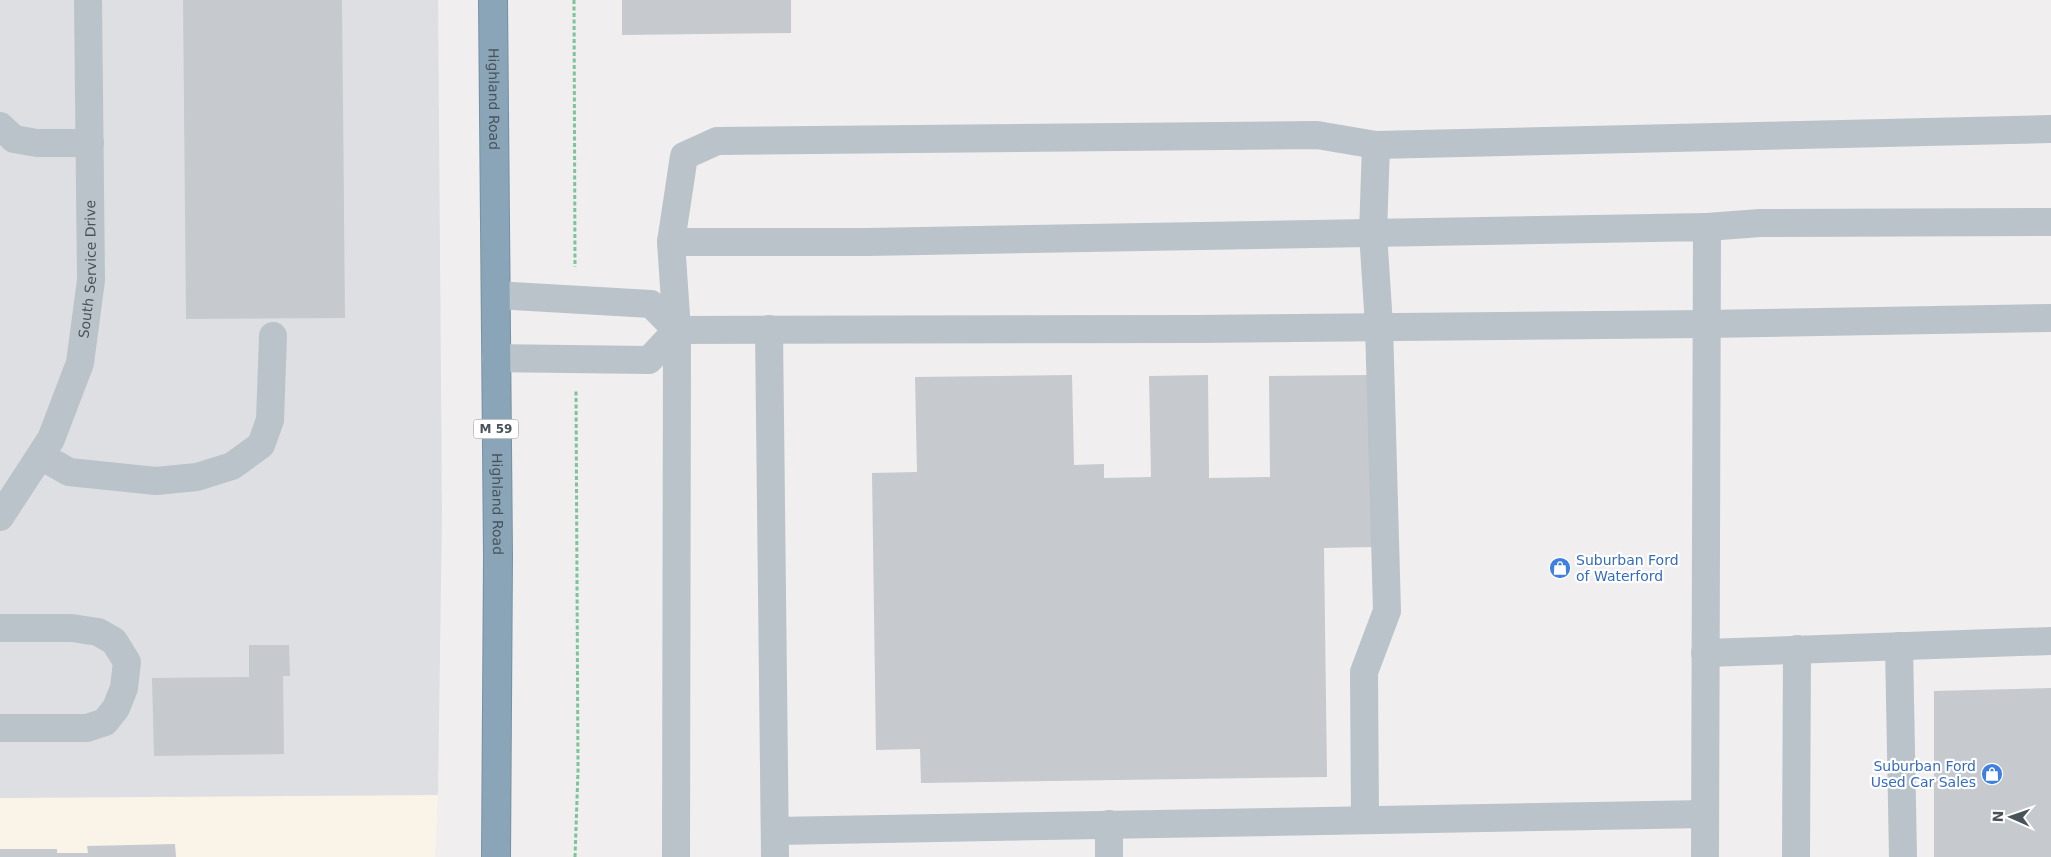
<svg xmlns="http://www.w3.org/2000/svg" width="2051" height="857" viewBox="0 0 2051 857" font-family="'DejaVu Sans',sans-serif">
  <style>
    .commercial { fill: #faf3e8 }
    .airport { fill: #dddfe2 }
    .building { fill: #c6c9cd }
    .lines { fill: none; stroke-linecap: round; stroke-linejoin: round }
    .highway-casing { stroke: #7591a4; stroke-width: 30 }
    .path { stroke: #7bc598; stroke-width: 3; stroke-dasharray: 4 2.5; stroke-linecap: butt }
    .minor { stroke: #bac3c9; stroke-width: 28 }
    .highway { stroke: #8aa5b8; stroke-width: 28 }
    .labels { text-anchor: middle; stroke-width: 4.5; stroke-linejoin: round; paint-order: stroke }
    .shield { fill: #fff; stroke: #7f878b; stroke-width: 1 }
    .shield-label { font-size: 12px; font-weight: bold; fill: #485359 }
    .street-label { font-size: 14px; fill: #485359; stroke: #fff }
    .shop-label { font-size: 14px; fill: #366cbe; stroke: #fff; text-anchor: start }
  </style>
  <rect width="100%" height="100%" fill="#f0eeee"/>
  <path class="commercial" d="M438 795 435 857H0V798Z"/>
  <path class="airport" d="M0 0H438L442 510 438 795 0 798Z"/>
  <path class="building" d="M183 0H342L345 318 186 319Z
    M622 0H791V33L622 35Z
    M1072 375 1074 465 1104 464V478L1151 477 1149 376 1208 375 1209 478 1270 477 1269 376 1370 375 1372 547 1324 548 1327 777 921 783 920 749 876 750 872 473 917 472 915 377Z
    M249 645H289L290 676H283L284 754 154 756 152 678 249 677Z
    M2051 688V857H1934V691Z
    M175 844 176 857H0V849H57V853H88L87 846Z"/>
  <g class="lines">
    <g class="highway-casing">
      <g id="highway">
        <path id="s2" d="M493 0 498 557 496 857"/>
      </g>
    </g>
    <path class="path" d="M574 0 575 267
      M575 857 578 771 576 391"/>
    <g class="minor">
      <path d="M0 126 14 139 37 143H90"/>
      <path d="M1376 145 2051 129"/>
      <path d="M1707 227 1760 223 2051 222"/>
      <path d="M671 242 684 156 717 141 1317 135 1376 145 1373 233 1379 325 1387 611 1364 672 1365 820"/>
      <path d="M496 295 651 304 677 330 649 360 496 358"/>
      <path d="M769 329 775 857"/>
      <path d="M677 330 1195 329 1706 324 2051 318"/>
      <path d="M41 456 69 472 156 481 197 477 232 466 261 445 270 420 273 336"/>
      <path id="s1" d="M0 517 51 439 80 363 91 280 88 0"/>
      <path d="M0 628H72L98 632 114 641 127 662 124 688 116 708 105 722 87 728H0"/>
      <path d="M1899 646 1903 857"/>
      <path d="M1705 653 2051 641"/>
      <path d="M1109 824V857"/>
      <path d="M775 831 1705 814"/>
      <path d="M676 857 677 330 671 242H867L1707 227 1705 857"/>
      <path d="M1796 857 1797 649"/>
    </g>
    <use href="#highway" class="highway"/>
  </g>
  <defs>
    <g id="shop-disc" transform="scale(1.125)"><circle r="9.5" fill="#3f7fe0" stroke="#fff"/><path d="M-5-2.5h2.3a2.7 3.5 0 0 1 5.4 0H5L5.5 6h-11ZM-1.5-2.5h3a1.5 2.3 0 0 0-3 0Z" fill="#fff"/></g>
  </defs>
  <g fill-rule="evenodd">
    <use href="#shop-disc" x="1560" y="568"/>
    <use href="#shop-disc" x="1992" y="774"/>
  </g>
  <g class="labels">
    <rect class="shield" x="473.5" y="419.5" width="45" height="19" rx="4"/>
    <g class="shield-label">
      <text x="496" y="433">M 59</text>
    </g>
    <g class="street-label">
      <text dy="5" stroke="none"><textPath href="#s2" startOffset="99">Highland Road</textPath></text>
      <text dy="5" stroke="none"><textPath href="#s1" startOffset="269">South Service Drive</textPath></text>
      <text dy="5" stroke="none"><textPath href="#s2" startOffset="504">Highland Road</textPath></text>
    </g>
    <g class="shop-label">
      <text x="1576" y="565">Suburban Ford<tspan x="1576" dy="16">of Waterford</tspan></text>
      <text x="1976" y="771" text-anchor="end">Suburban Ford<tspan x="1976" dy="16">Used Car Sales</tspan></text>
    </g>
  </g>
  <g transform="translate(2011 817) rotate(272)" stroke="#ffffff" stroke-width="4" paint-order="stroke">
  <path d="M0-4L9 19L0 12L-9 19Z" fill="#485359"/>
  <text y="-8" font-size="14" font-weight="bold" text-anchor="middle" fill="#485359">N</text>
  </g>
</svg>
